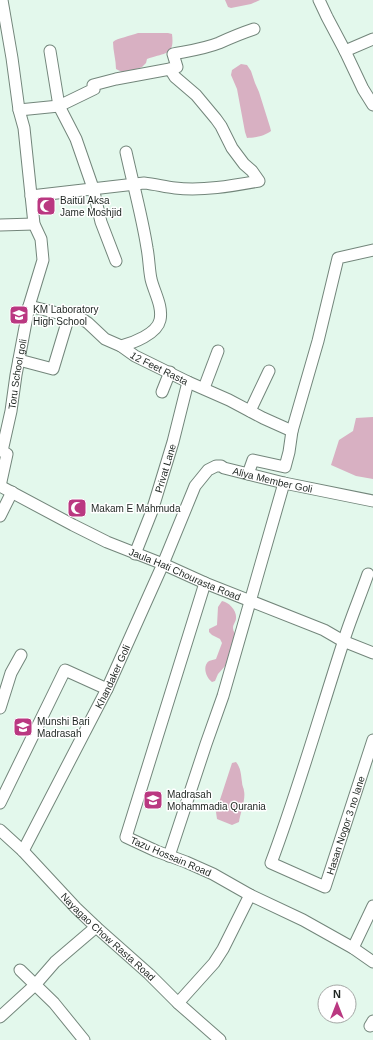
<svg xmlns="http://www.w3.org/2000/svg" width="373" height="1040" viewBox="0 0 373 1040" font-family="Helvetica,sans-serif">
  <style>
    .water { fill: #d8b0c2 }
    .lines { fill: none; stroke-linecap: round; stroke-linejoin: round }
    .minor-casing { stroke: #73867b; stroke-width: 13 }
    .minor { stroke: #fff; stroke-width: 11 }
    .labels { text-anchor: middle; stroke-width: 3; stroke-linejoin: round; paint-order: stroke }
    .poi-label { font-size: 10px; fill: #1e2521; stroke: #fff; text-anchor: start }
    .street-label { font-size: 10px; fill: #1e2521; stroke: #fff }
  </style>
  <rect width="100%" height="100%" fill="#e3f8ec"/>
  <path class="water" d="M225 0H260L251 4 231 8 228 7Z
    M138 33H168L172 34C175 57 164 52 147 59L146 63 142 67 131 71 122 72 116 69C116 60 113 51 113 42 117 38 131 36 138 33Z
    M241 64 247 65 251 71 255 83 259 92 270 127 271 131C265 136 254 138 247 138L245 132 237 89 231 75 232 70Z
    M373 417V479L356 476 331 465 339 440 353 431 356 418Z
    M222 601C229 602 237 611 236 618 236 622 233 624 233 628 233 631 235 634 237 637L226 665 218 674 215 681 212 682C206 678 202 666 209 661 211 660 214 660 216 659L222 643 220 639 212 635 209 632V629L217 625 218 607Z
    M236 762C241 768 241 775 242 782 242 786 244 788 244 791 246 799 240 814 239 822L232 825 217 819 216 812 232 763Z"/>
  <g class="lines">
    <g class="minor-casing">
      <g id="minor">
        <path d="M319 0 327 17 345 51 363 89 373 105"/>
        <path d="M50 51 59 106 76 139 93 188 101 222 116 261"/>
        <path d="M345 51 373 39"/>
        <path d="M170 69 177 67 173 54C188 51 204 49 219 43 230 38 242 33 254 29"/>
        <path d="M19 110 59 106 94 89 93 85 116 79 170 69 175 77 196 95 216 119 221 126 232 148 244 164 252 171 259 181C231 186 203 191 175 188 165 187 155 184 144 183L31 196"/>
        <path d="M0 225 34 224"/>
        <path id="s1" d="M29 306 82 319 88 323 105 339 121 346 135 356 188 382 229 400 263 418 292 431"/>
        <path d="M121 346C133 343 157 334 160 320 163 306 154 292 151 279 149 269 149 258 147 248 142 216 133 184 126 152"/>
        <path d="M19 360 53 369 69 316"/>
        <path d="M204 388 218 351"/>
        <path d="M162 392 170 372"/>
        <path d="M250 411 269 371"/>
        <path d="M248 474 253 460 285 467 289 452 292 431 318 341 338 258 373 250"/>
        <path id="s2" d="M0 486 7 454 2 451 11 411 16 375 29 306 43 260 41 239 34 224 24 128 19 110 12 58 2 0"/>
        <path id="s3" d="M0 486 73 525 107 542 163 564 205 583 324 630 343 641 373 653"/>
        <path d="M0 516 12 492"/>
        <path id="s4" d="M135 554 152 511 173 442 188 382"/>
        <path id="s5" d="M368 574C360 597 350 620 343 643 319 717 298 791 271 863L325 887 373 740"/>
        <path d="M0 708 11 673 21 655"/>
        <path d="M0 803 65 670 107 689"/>
        <path id="s6" d="M0 830 23 851 76 908 96 927 149 974 178 1003 220 1040"/>
        <path id="s7" d="M23 851 107 689 163 564 195 486 208 470 216 466H221L224 468 284 483 373 501"/>
        <path d="M169 856 206 744 223 696 284 483"/>
        <path d="M250 895 303 920 353 948 373 962"/>
        <path d="M353 948 373 906"/>
        <path d="M20 970 54 1003 84 1040"/>
        <path d="M178 1003 214 963 223 949 250 895 213 874 186 862 156 851 126 837 205 583"/>
        <path d="M0 1017 35 985 55 962 96 927"/>
        <path d="M370 1026 373 1021"/>
      </g>
    </g>
    <use href="#minor" class="minor"/>
  </g>
  <defs>
    <g id="mosque-square" transform="scale(1)"><rect x="-9" y="-9" width="18" height="18" rx="4" fill="#ba3881" stroke="#fff"/><path d="M3.5-4.9A6 6 0 1 0 3.5 4.9A5 5 0 1 1 3.5-4.9Z" fill="#fff"/></g>
    <g id="school-square" transform="scale(1)"><rect x="-9" y="-9" width="18" height="18" rx="4" fill="#ba3881" stroke="#fff"/><path d="M0-5L7-2L0 1L-7-2ZM-4 1L0 2.5L4 1V4Q0 6-4 4Z" fill="#fff"/></g>
  </defs>
  <g fill-rule="evenodd">
    <use href="#mosque-square" x="46" y="206"/>
    <use href="#school-square" x="19" y="315"/>
    <use href="#mosque-square" x="77" y="508"/>
    <use href="#school-square" x="23" y="727"/>
    <use href="#school-square" x="153" y="800"/>
  </g>
  <g class="labels">
    <g class="poi-label">
      <text x="60" y="204">Baitul Aksa<tspan x="60" dy="12">Jame Moshjid</tspan></text>
      <text x="33" y="313">KM Laboratory<tspan x="33" dy="12">High School</tspan></text>
      <text x="91" y="512">Makam E Mahmuda</text>
      <text x="37" y="725">Munshi Bari<tspan x="37" dy="12">Madrasah</tspan></text>
      <text x="167" y="798">Madrasah<tspan x="167" dy="12">Mohammadia Qurania</tspan></text>
    </g>
    <g class="street-label">
      <text dy="4" stroke="none"><textPath href="#s1" startOffset="147">12 Feet Rasta</textPath></text>
      <text dy="4" stroke="none"><textPath href="#s2" startOffset="117">Toru School goli</textPath></text>
      <text dy="4" stroke="none"><textPath href="#s4" startOffset="91">Privat Lane</textPath></text>
      <text dy="4" stroke="none"><textPath href="#s7" startOffset="492">Aliya Member Goli</textPath></text>
      <text dy="4" stroke="none"><textPath href="#s3" startOffset="205">Jaula Hati Chourasta Road</textPath></text>
      <text dy="4" stroke="none"><textPath href="#s7" startOffset="196">Khandaker Goli</textPath></text>
      <text dy="4" stroke="none"><textPath href="#s5" startOffset="429">Hasan Nogor 3 no lane</textPath></text>
      <text transform="translate(171 856) rotate(23)" y="4">Tazu Hossain Road</text>
      <text dy="4" stroke="none"><textPath href="#s6" startOffset="152">Nayagao Chow Rasta Road</textPath></text>
    </g>
  </g>
  <g transform="translate(337 1004)"><circle r="19" fill="#ffffff" stroke="#a5a8a6"/>
  <path d="M0-3L7 15L0 10L-7 15Z" fill="#ba3881"/>
  <text y="-6" font-size="11" font-weight="bold" text-anchor="middle" fill="#1e2521">N</text>
  </g>
</svg>
